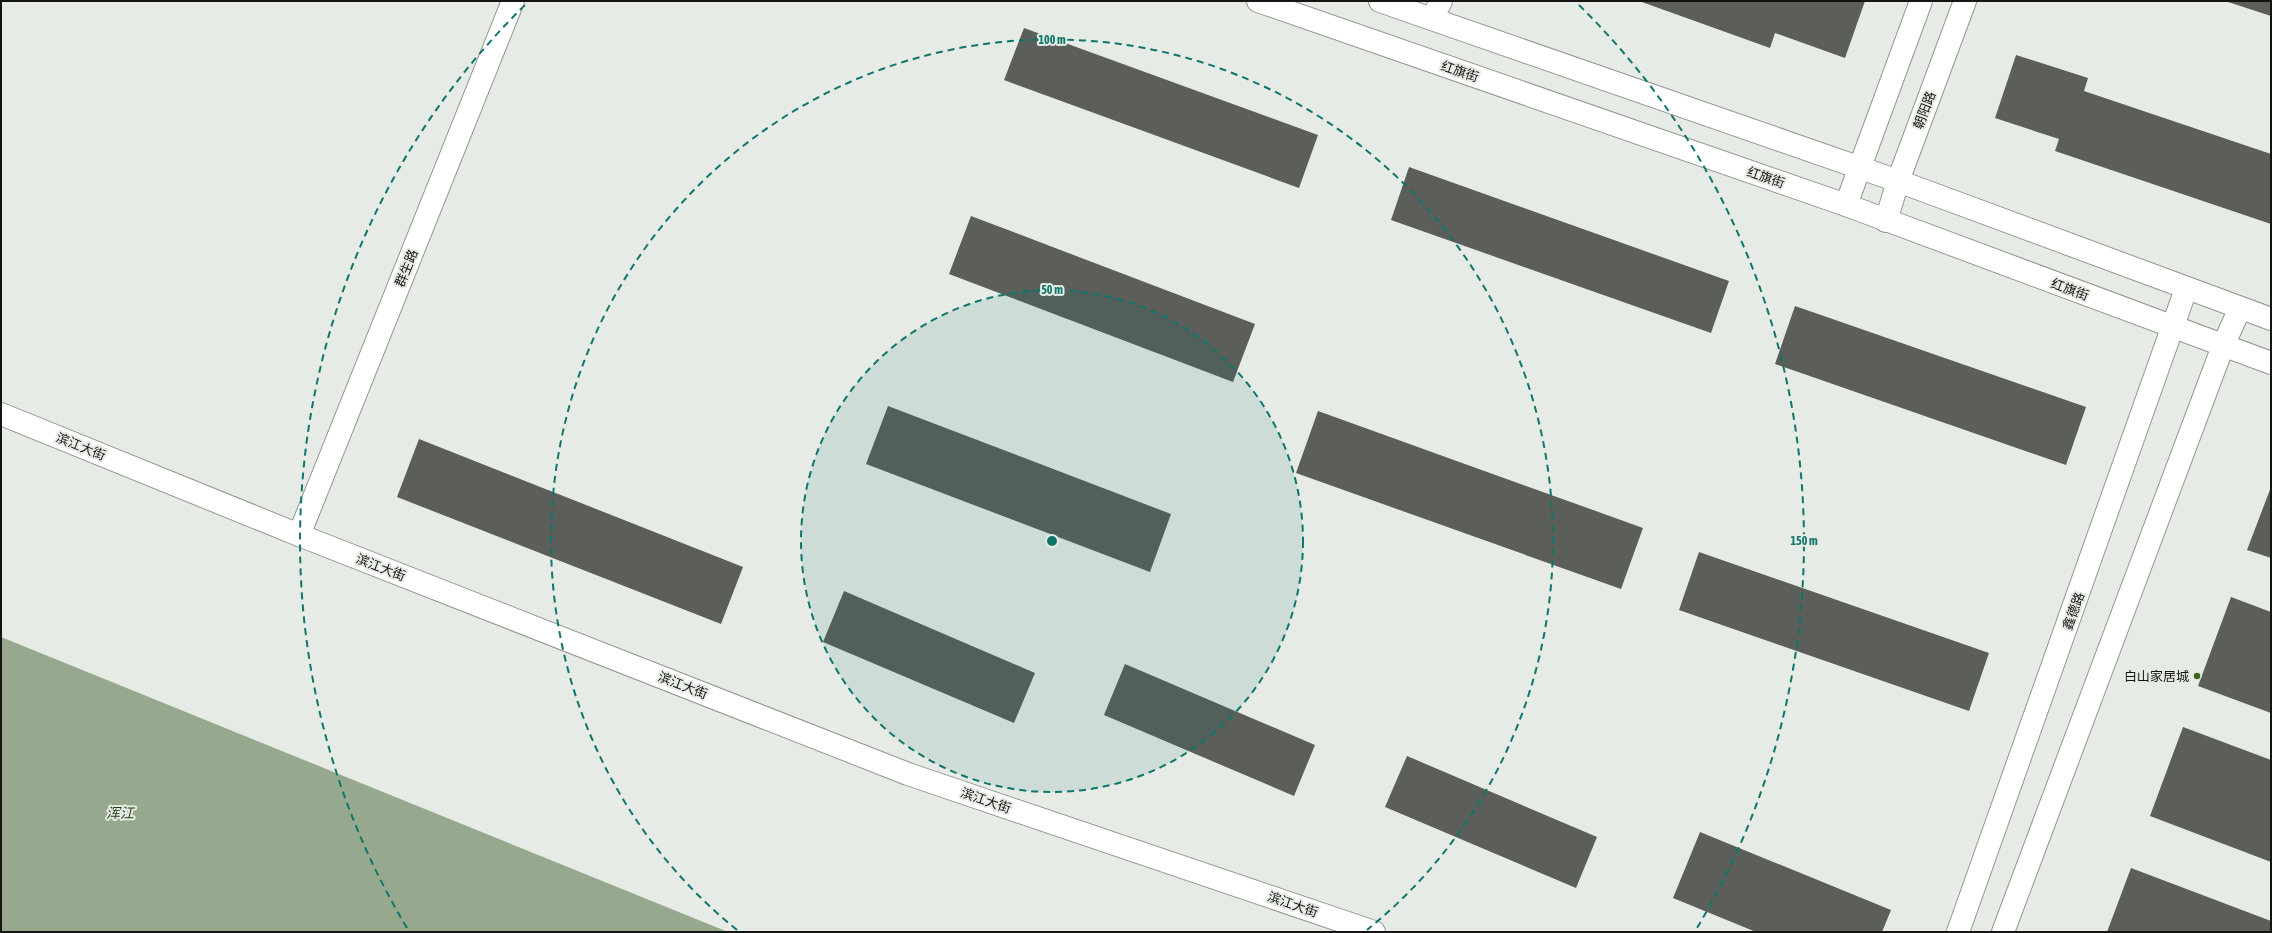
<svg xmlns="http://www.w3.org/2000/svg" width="2272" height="933" viewBox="0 0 2272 933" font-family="'Asap Condensed','Noto Sans SC',sans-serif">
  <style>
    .water { fill: #96a88d }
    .building { fill: #5b5e59 }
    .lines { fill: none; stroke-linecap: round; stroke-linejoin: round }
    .minor-casing { stroke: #939791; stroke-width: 24 }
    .tertiary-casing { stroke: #939791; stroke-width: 24 }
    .secondary-casing { stroke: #939791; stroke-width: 24 }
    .minor { stroke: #fff; stroke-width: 22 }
    .tertiary { stroke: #fff; stroke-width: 22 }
    .secondary { stroke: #fff; stroke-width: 22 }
    .ring { fill: none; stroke: #0f766e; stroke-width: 2; stroke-dasharray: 7 5 }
    .poi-dot { fill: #3d6622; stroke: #e7ebe5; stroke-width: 1.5 }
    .labels { text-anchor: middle; stroke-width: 4; stroke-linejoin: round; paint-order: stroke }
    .street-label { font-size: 13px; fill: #141513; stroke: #e7ebe5 }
    .poi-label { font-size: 13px; fill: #141513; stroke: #e7ebe5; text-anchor: end }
    .water-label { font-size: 14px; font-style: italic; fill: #243d13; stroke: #e7ebe5 }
    .centre { fill: #0f766e; stroke: #e7ebe5; stroke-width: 2 }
    .ring-label { font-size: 12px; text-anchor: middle; font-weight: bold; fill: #0f766e; stroke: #e7ebe5; stroke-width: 4; stroke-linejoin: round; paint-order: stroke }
  </style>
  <rect width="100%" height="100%" fill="#e7ebe5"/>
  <path class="water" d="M1 637 728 932H1Z"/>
  <path class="building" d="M1639 1H1865L1845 58 1775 33 1770 48Z
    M2225 1H2271V16Z
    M1024 28 1318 135 1299 188 1004 80Z
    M2016 55 2088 78 2084 91 2271 154V224L2055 151 2059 139 1995 118Z
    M1409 167 1729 281 1711 333 1391 220Z
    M971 216 1255 324 1233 382 949 274Z
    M1795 306 2086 407 2066 465 1775 364Z
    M888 406 1171 514 1150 572 866 464Z
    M1318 411 1643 528 1621 589 1296 473Z
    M419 439 743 567 721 624 397 497Z
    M2271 487V558L2247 550Z
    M1699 552 1989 653 1969 711 1679 610Z
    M844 591 1035 673 1014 723 823 642Z
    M2231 597 2271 612V713L2198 686Z
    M1125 664 1315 745 1294 796 1104 715Z
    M2183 727 2271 760V862L2150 816Z
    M1407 756 1597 837 1576 888 1385 807Z
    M1700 832 1891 910 1882 932H1756L1673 898Z
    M2131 868 2271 921V932H2107Z"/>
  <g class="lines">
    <g class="minor-casing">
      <path id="minor" d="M1432 19 1441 1"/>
    </g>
    <g class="tertiary-casing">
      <path id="tertiary" d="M1846 205 1921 1
        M1886 221 1898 181 1965 1
        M1 414 299 535 908 774 1374 932
        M299 535 513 1
        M1958 932 2186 289
        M2003 932 2223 346 2240 308"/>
    </g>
    <g class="secondary-casing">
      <path id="secondary" d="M1258 1 1846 205 2271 363
        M1380 1 1898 181 2271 319"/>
    </g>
    <use href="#minor" class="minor"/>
    <use href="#tertiary" class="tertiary"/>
    <use href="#secondary" class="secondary"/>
  </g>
  <circle cx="1052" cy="541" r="251" fill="#0f766e" fill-opacity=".12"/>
  <g class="ring">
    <circle cx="1052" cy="541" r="251"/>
    <path d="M737 930A501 501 0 1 1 1367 930"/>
    <path d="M407 928A752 752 0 0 1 525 5M1579 5A752 752 0 0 1 1697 928"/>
  </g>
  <circle class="poi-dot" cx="2197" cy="676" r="4"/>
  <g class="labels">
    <g class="street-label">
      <text transform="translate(1460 71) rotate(19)" y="5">红旗街</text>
      <text transform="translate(1924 110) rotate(-69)" y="5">朝阳路</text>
      <text transform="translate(1766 177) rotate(19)" y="5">红旗街</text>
      <text transform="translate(406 268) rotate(-68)" y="5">群生路</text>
      <text transform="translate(2070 289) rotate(20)" y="5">红旗街</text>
      <text transform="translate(81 446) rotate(22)" y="5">滨江大街</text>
      <text transform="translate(381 567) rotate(21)" y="5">滨江大街</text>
      <text transform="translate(2073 611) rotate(-70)" y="5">鑫德路</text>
      <text transform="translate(683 685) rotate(21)" y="5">滨江大街</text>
      <text transform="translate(986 800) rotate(19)" y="5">滨江大街</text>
      <text transform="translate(1293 904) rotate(19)" y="5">滨江大街</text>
    </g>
    <g class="poi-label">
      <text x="2189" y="681">白山家居城</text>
    </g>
    <g class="water-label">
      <text x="120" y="818">浑江</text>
    </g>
  </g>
  <circle cx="1052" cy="541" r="6" class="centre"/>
  <g class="ring-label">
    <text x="1052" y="44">100 m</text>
    <text x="1052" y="294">50 m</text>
    <text x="1804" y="545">150 m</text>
  </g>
  <rect width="2272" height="933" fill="none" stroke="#141513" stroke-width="4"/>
</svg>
